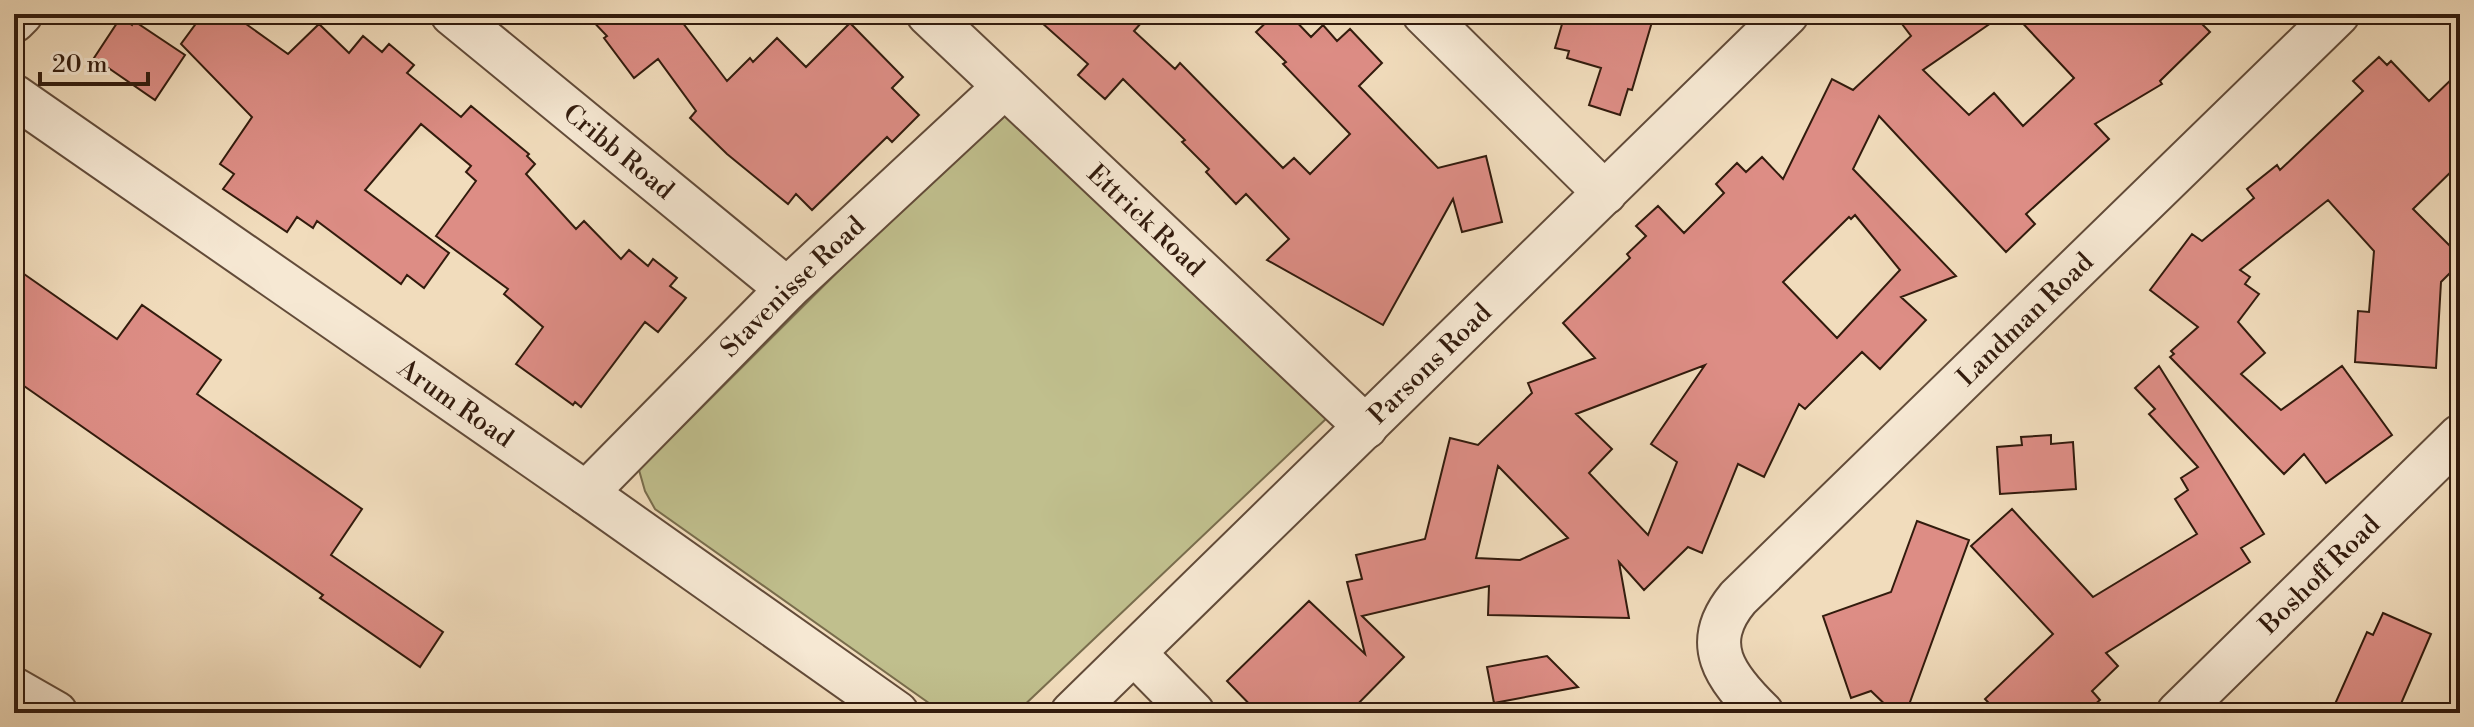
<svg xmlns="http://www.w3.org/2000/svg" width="2474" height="727" viewBox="0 0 2474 727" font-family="'Libre Bodoni',serif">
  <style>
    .green { fill: #c0bf8d; stroke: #796d4d; stroke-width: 2 }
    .building { fill: #dd8d85; stroke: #321b0d; stroke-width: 2; fill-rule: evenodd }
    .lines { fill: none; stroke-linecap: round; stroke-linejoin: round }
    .street-casing { stroke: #624b39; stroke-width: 46 }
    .street { stroke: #f6e8d3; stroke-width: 42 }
    .labels { text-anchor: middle; stroke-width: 7; stroke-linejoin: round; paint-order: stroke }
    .street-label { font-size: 26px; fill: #321b0d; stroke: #f6e8d3 }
  </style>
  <rect width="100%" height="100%" fill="#f1dcbc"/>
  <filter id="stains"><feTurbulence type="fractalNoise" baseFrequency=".0025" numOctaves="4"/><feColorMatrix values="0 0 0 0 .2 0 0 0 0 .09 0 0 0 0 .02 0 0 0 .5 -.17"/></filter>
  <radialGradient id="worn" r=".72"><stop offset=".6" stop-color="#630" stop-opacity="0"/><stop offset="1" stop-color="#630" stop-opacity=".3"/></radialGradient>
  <path class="green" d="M1007 113 1328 417 1016 713H943L655 509 645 491 639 470 994 116Z"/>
  <path class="building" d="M203 14H232L288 54 319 24 349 53 363 36 382 52 389 44 414 65 407 73 461 117 471 106 529 154 527 156 535 164 526 174 576 229 584 221 621 259 629 250 648 266 653 259 677 278 670 286 686 298 658 332 645 322 581 407 575 402 573 405 516 364 543 327 504 294 508 289 436 236 476 181 466 172 471 166 421 124 365 190 449 253 424 288 407 275 401 284 317 221 313 228 297 217 287 232 223 189 234 174 220 164 252 117 181 44Z
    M586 14H676L727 81 750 58 753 62 777 38 806 67 850 23 903 77 892 88 919 115 892 142 887 137 812 210 796 194 788 204 727 154 690 118 696 111 658 59 634 78 604 38 607 36Z
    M1032 14H1149L1134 31 1175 69 1180 63 1283 168 1294 158 1310 174 1350 134 1283 64 1286 62 1256 32 1275 14H1289L1311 37 1323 25 1337 41 1350 29 1382 63 1359 86 1438 168 1486 156 1502 222 1462 232 1453 199 1383 325 1267 260 1289 239 1246 194 1236 204 1206 172 1209 169 1182 142 1185 140 1123 79 1105 99 1078 75 1088 64Z
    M1565 14H1627L1652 22 1632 90 1628 89 1620 115 1589 105 1601 68 1567 58 1569 51 1555 48Z
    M1917 14H2004L1923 70 1969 115 1994 93 2023 126 2074 78 2014 14H2192L2210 32 2160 81 2162 84 2095 124 2109 139 2026 214 2035 224 2006 252 1879 116 1853 169 1956 276 1901 297 1926 320 1880 369 1862 352 1805 409 1799 404 1764 477 1738 464 1702 553 1688 547 1644 590 1619 562 1629 618 1488 615 1489 586 1362 616 1404 657 1349 713H1258L1227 681 1309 601 1365 654 1347 582 1362 579 1356 555 1425 539 1450 438 1478 445 1532 393 1528 383 1595 358 1563 323 1630 258 1627 254 1646 236 1636 226 1658 206 1684 233 1724 193 1716 184 1737 163 1746 172 1762 157 1783 179 1832 79 1853 90 1911 36 1902 24ZM1855 215 1900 270 1837 338 1783 282 1849 217 1851 219ZM1705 365 1651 444 1677 462 1648 535 1589 473 1612 449 1576 414ZM1498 466 1568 538 1520 560 1476 558Z
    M121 17 132 25 134 21 185 55 155 100 94 58Z
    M2379 57 2387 65 2391 61 2429 101 2460 71V163L2413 209 2460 256V263L2441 282 2436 368 2355 362 2358 311 2369 312 2374 251 2328 200 2240 270 2250 277 2245 284 2259 294 2238 322 2265 353 2241 374 2281 410 2342 366 2392 435 2326 483 2304 454 2284 474 2170 357 2174 354 2171 351 2198 327 2150 290 2192 234 2202 241 2254 198 2247 189 2277 165 2280 170 2363 91 2353 81Z
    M14 267 117 339 142 305 221 360 197 394 362 509 331 555 443 632 420 667 320 598 323 595 14 379Z
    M2159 366 2264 534 2241 548 2250 562 2106 653 2118 666 2092 691 2100 700 2085 713H1998L1985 699 2053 634 1971 546 2012 509 2093 597 2197 534 2175 499 2188 490 2181 478 2198 467 2149 414 2155 409 2135 388Z
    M2051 435V444L2073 442 2076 489 2000 494 1997 447 2022 445 2021 437Z
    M1917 521 1969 540 1906 713H1894L1871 691 1851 698 1823 616 1891 592Z
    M2383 613 2431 634 2397 713H2331L2367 632 2373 635Z
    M1547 656 1578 687 1494 703 1487 667Z"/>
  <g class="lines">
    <g class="street-casing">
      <g id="street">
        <path id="s1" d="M452 14 787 289"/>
        <path id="s2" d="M928 14 1366 427"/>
        <path d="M1424 14 1605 193"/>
        <path d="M14 21 21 14"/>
        <path id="s3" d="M14 96 586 493 897 713"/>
        <path id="s4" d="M586 493 787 289 1004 87"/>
        <path d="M1134 653 1193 713"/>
        <path d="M14 689 56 713"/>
        <path id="s5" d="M1072 713 1787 14"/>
        <path id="s6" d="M1762 713C1725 677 1700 644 1738 598L2338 14"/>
        <path id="s7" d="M2178 713 2460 436"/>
      </g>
    </g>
    <use href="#street" class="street"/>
  </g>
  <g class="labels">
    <g class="street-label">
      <text dy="9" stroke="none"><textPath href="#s1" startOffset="216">Cribb Road</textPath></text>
      <text dy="9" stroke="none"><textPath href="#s2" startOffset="300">Ettrick Road</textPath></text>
      <text dy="9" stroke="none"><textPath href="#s4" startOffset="292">Stavenisse Road</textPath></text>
      <text dy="9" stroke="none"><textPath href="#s6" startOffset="534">Landman Road</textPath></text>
      <text dy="9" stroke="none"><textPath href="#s5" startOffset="500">Parsons Road</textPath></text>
      <text dy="9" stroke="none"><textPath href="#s3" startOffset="538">Arum Road</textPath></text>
      <text dy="9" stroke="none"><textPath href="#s7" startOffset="198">Boshoff Road</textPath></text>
    </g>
  </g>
  <rect width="2474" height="727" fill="none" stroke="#f1dcbc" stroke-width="48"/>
  <rect x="16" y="16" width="2442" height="695" fill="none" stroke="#321b0d" stroke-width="4"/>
  <rect x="24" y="24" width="2426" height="679" fill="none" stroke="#321b0d" stroke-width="2"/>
  <path d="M40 72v12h108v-12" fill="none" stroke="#321b0d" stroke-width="4"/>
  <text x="52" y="72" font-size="24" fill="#321b0d" stroke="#f6e8d3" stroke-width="6" paint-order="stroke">20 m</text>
  <rect width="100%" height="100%" filter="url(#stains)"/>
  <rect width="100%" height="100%" fill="url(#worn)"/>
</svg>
